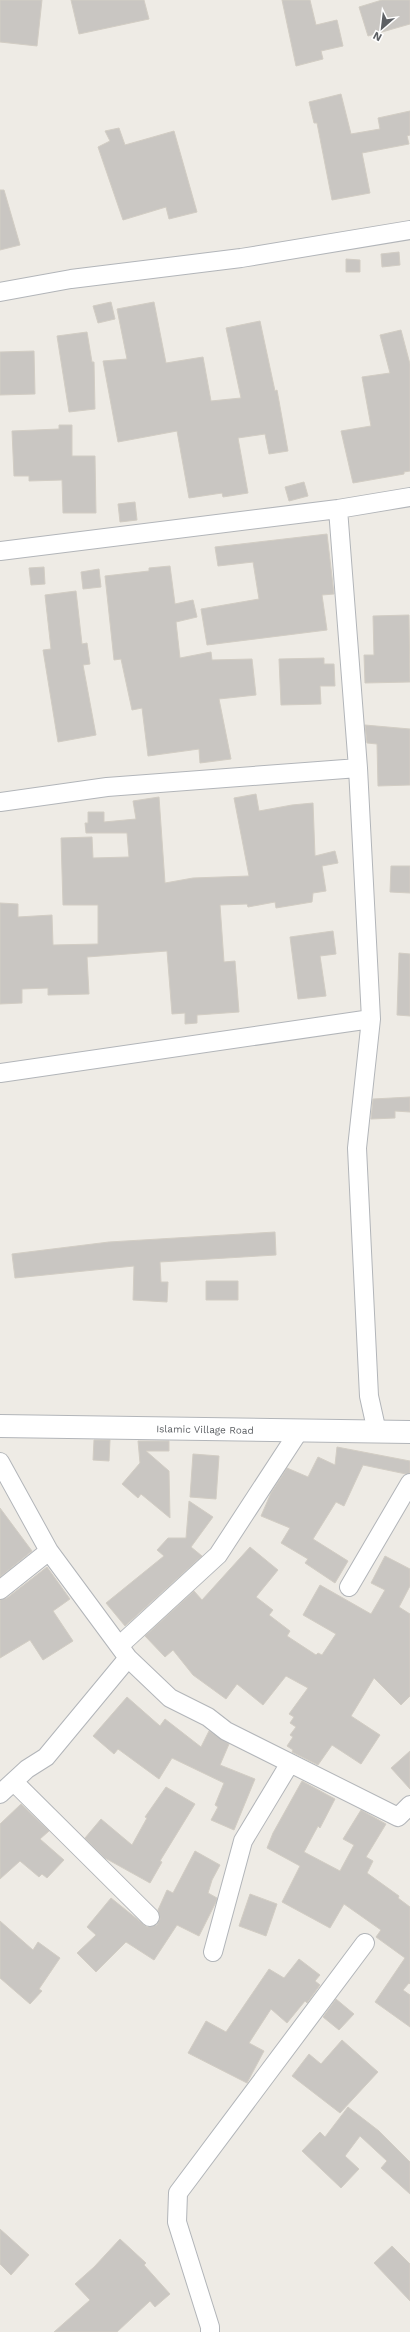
<svg xmlns="http://www.w3.org/2000/svg" width="410" height="2332" viewBox="0 0 410 2332" font-family="'Work Sans',sans-serif">
  <style>
    .building { fill: #c9c6c2; stroke: #d2cdc4 }
    .lines { fill: none; stroke-linecap: round; stroke-linejoin: round }
    .minor-casing { stroke: #b2b5b9; stroke-width: 20 }
    .tertiary-casing { stroke: #b2b5b9; stroke-width: 24 }
    .minor { stroke: #fff; stroke-width: 18 }
    .tertiary { stroke: #fff; stroke-width: 22 }
    .labels { text-anchor: middle; stroke-width: 3.5; stroke-linejoin: round; paint-order: stroke }
    .street-label { font-size: 10px; fill: #5d6064; stroke: #fff }
  </style>
  <rect width="100%" height="100%" fill="#eeebe5"/>
  <path class="building" d="M0 0H42L37 46 0 42Z
    M71 0H144L149 19 79 34Z
    M282 0H310L316 25 337 20 343 46 321 51 323 59 296 66Z
    M382 0H410V24L368 36 359 7Z
    M341 94 351 134 380 129 378 118 410 111V135L407 136 409 144 362 153 370 193 332 200 317 123H314L309 102Z
    M119 128 125 145 174 131 197 212 169 219 166 207 123 220 98 147 110 141 105 131Z
    M0 190H4L20 245 0 250Z
    M399 252 400 265 382 267 381 254Z
    M346 259 360 260V272H346Z
    M111 302 115 319 98 323 93 306Z
    M154 302 166 363 203 357 211 401 241 398 226 328 260 321 275 391 277 390 288 451 269 454 265 434 238 438 248 493 223 497 222 493 189 498 177 431 118 442 103 361 127 359 117 309Z
    M401 330 410 364V471L404 472V474L353 483 341 431 371 426 362 377 390 373 380 335Z
    M87 332 92 362H94L95 409 69 412 57 336Z
    M34 351 35 394 0 395V352Z
    M59 425H72V456H95L96 513H63L62 480 29 481V476H14L12 431 59 429Z
    M304 482 308 496 289 501 285 487Z
    M135 502 137 520 120 522 118 504Z
    M327 534 334 594 322 595 327 630 207 645 201 609 259 599 253 562 218 566 215 547Z
    M170 566 175 604 193 600 197 617 176 622 180 658 211 652 212 660 252 659 256 695 219 699 231 759 200 763 199 749 148 756 142 708 132 710 121 659 114 660 105 576 149 571V568Z
    M44 567 45 584 31 585 29 568Z
    M99 569 101 587 83 589 81 572Z
    M76 591 82 644 87 643 90 664 83 665 96 735 58 742 43 650 51 649 45 595Z
    M409 615 410 682 365 683 364 655H374L373 616Z
    M324 658V664H334L335 686H320L321 704 281 705 279 659Z
    M365 725 410 729V785L378 786 377 744 367 743Z
    M256 794 259 811 292 805 313 803 315 856 335 851 338 863 322 866 326 891 313 893 312 902 276 908 275 902 248 907 247 904 220 905 224 962 235 961 239 1012 197 1015V1023L185 1024V1013L172 1014 167 951 87 957 89 994 48 995V988L22 989V1003L0 1004V903L18 904V917L52 915 53 945 98 944V905H63L61 838 92 837 93 858 129 857 127 833H86L85 823H88V812H104V822L136 819 133 801 159 797 165 883 193 878 249 876 234 798Z
    M391 866H410V893L390 892Z
    M333 931 336 954 320 956 326 996 298 999 290 937Z
    M399 953 410 954V1016L397 1015Z
    M410 1097V1112L395 1111V1118L371 1119 373 1099Z
    M275 1232 276 1255 160 1262 161 1282H168L167 1302 133 1300 134 1266 15 1278 12 1254 109 1242Z
    M206 1281H238V1300H206Z
    M94 1440H110L109 1461 93 1460Z
    M138 1441H169V1451H146L169 1471 170 1518 141 1494 138 1498 122 1484 140 1463Z
    M337 1447 410 1461V1473L406 1474 363 1465 344 1506 336 1502 313 1539 348 1561 335 1583 305 1563 308 1559 281 1543 290 1528 261 1516 271 1493 287 1468 308 1477 318 1457 335 1465Z
    M193 1454 219 1456 216 1499 190 1497Z
    M189 1501 213 1517 191 1547 202 1556 125 1626 106 1603 164 1556 157 1550 168 1538H186Z
    M0 1508 32 1551 0 1577Z
    M250 1547 278 1570 256 1597 273 1610 269 1615 290 1631 287 1636 316 1655 318 1653 322 1655 336 1634 303 1615 320 1585 371 1614 385 1590 371 1583 385 1556 410 1569V1586L399 1607 410 1614V1696L401 1705 374 1678 351 1716 380 1735 361 1764 332 1745 318 1765 292 1752 293 1750 287 1746 293 1737 290 1735 296 1727 290 1723 294 1717 289 1714 308 1688 286 1676 263 1705 237 1684 226 1699 193 1675 173 1650 165 1657 145 1636 194 1591 202 1600Z
    M47 1567 70 1599 53 1611 73 1641 43 1660 30 1640 0 1658V1600L7 1598Z
    M127 1697 160 1726 165 1719 201 1747 209 1731 229 1744 220 1765 255 1779 234 1830 211 1820 218 1807 215 1805 224 1783 172 1758 159 1779 118 1749 114 1754 93 1736Z
    M410 1751V1789L391 1768Z
    M302 1781 335 1799 320 1828 318 1826 304 1852 340 1871 354 1845 343 1839 361 1810 386 1824 366 1857 373 1861 367 1873 399 1896 398 1898 410 1907V1984L409 1983 403 1990 410 1995V2027L375 2002 405 1958 376 1937 381 1930 344 1904 330 1928 282 1902 300 1866 267 1848 273 1833Z
    M166 1787 195 1804 160 1861 162 1862 150 1883 105 1858 85 1838 101 1819 132 1845 147 1818 145 1817Z
    M21 1804 49 1831 40 1839 64 1860 47 1878 42 1874 39 1877 20 1861 0 1879V1824Z
    M195 1851 220 1865 212 1880 208 1893 217 1898 216 1902 199 1936 177 1925 154 1960 126 1942 96 1972 77 1953 96 1935 87 1927 111 1898 147 1927 157 1925 160 1919 158 1910 167 1890 173 1893Z
    M250 1894 277 1904 266 1936 239 1926Z
    M0 1921 33 1950 38 1942 60 1958 39 1989 42 1991 30 2004 0 1978Z
    M299 1959 320 1975 315 1981 320 1985 307 2003 305 2001 287 2023 271 2009 249 2043 264 2051 247 2083 188 2053 206 2021 226 2032 269 1969 284 1978Z
    M336 1999 354 2014 339 2030 323 2017Z
    M342 2040 378 2072 340 2113 292 2076 309 2054 321 2064Z
    M348 2107 379 2131 410 2162V2194L381 2168 387 2161 360 2136 345 2156 359 2169 341 2188 302 2151 320 2132 325 2137Z
    M0 2229 29 2255 11 2275 0 2264Z
    M120 2239 146 2263 144 2265 170 2294 155 2307 150 2301 117 2332H54L90 2300 75 2284 94 2267Z
    M392 2246 410 2264V2301L374 2263Z"/>
  <g class="lines">
    <g class="minor-casing">
      <path id="minor" d="M0 292 71 279 241 258 410 230
        M338 509 358 768 371 1019 357 1148 369 1396 377 1432
        M0 551 338 509 410 497
        M0 802 107 787 358 768
        M0 1073 371 1019
        M0 1462 49 1551 128 1658 170 1698 208 1717 226 1731 398 1817 410 1805
        M349 1587 410 1483
        M0 1590 49 1551
        M119 1646 218 1555 299 1431
        M14 1782 150 1917
        M0 1794 27 1769 46 1757 128 1658
        M213 1952 243 1841 290 1763
        M210 2332V2327L177 2222 178 2193 365 1943"/>
    </g>
    <g class="tertiary-casing">
      <path id="tertiary" d="M0 1426 410 1432"/>
    </g>
    <use href="#minor" class="minor"/>
    <use href="#tertiary" class="tertiary"/>
  </g>
  <g class="labels">
    <g class="street-label">
      <text transform="translate(205 1429) rotate(1)" y="4">Islamic Village Road</text>
    </g>
  </g>
  <g transform="translate(382 28) rotate(208)" stroke="#ffffff" stroke-width="3" paint-order="stroke">
  <path d="M0-3L7 15L0 10L-7 15Z" fill="#5d6064"/>
  <text y="-6" font-size="11" font-weight="bold" text-anchor="middle" fill="#5d6064">N</text>
  </g>
</svg>
